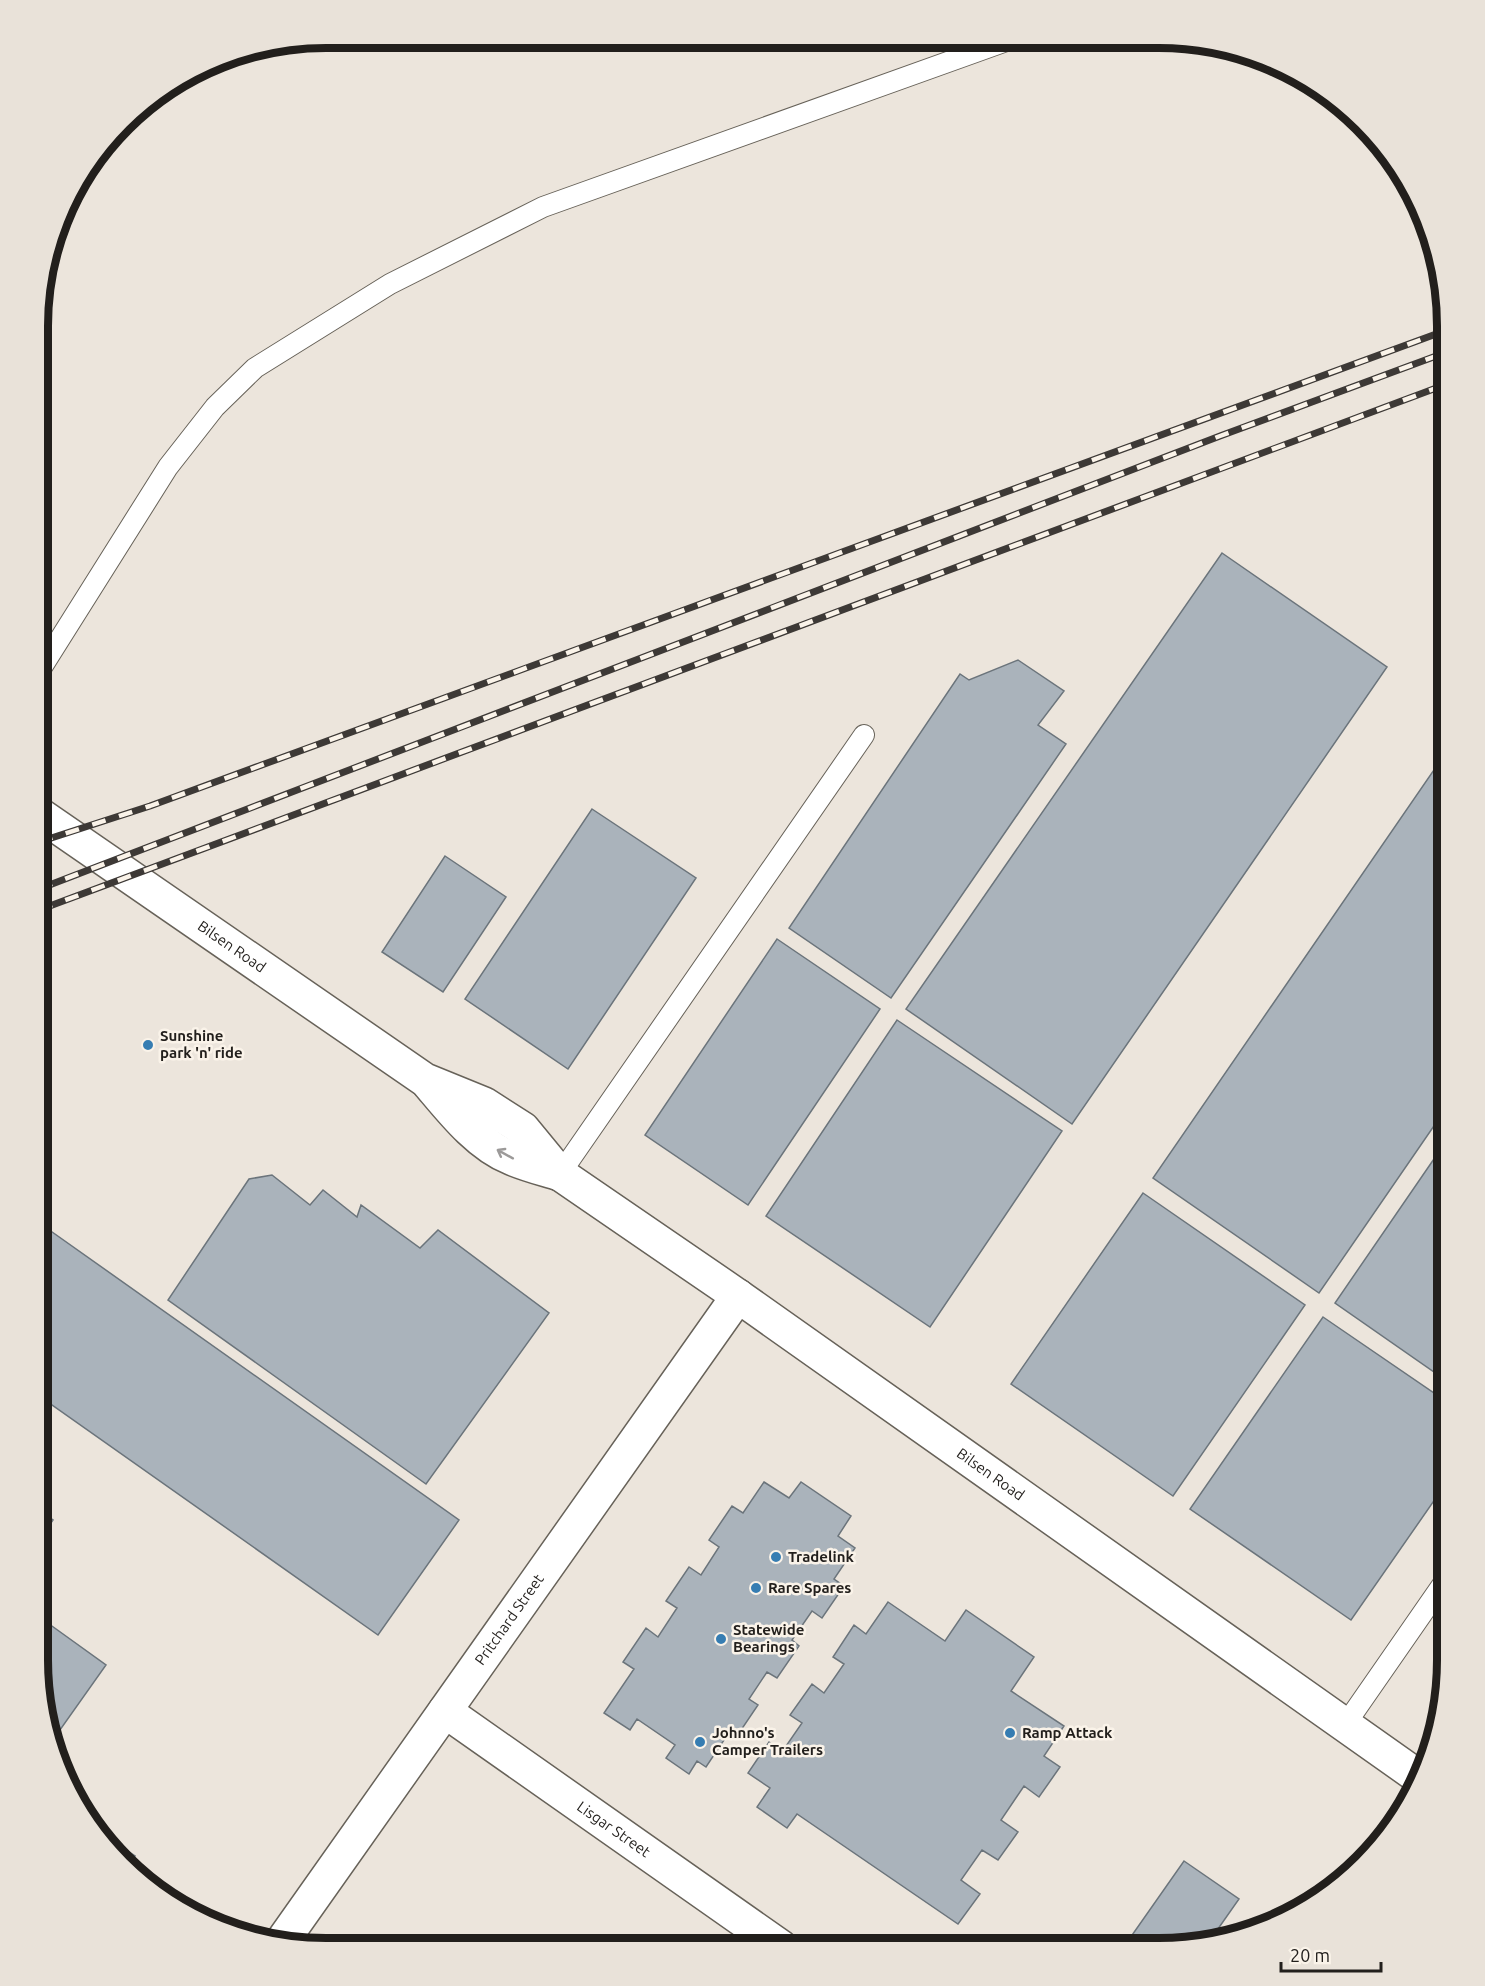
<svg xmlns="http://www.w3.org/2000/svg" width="1485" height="1986" viewBox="0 0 1485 1986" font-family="Ubuntu,sans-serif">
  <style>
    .building { fill: #aab3bb; stroke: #6b747b; stroke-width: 1.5 }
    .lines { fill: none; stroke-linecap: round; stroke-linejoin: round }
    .lane-casing { stroke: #676259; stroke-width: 22 }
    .street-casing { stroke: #676259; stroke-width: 36 }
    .secondary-casing { stroke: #676259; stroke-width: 36 }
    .lane { stroke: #fff; stroke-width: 20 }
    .street { stroke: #fff; stroke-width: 33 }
    .secondary { stroke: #fff; stroke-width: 33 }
    .rail-casing { stroke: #3d3936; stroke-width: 7 }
    .rail { stroke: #faf3e9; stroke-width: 4.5; stroke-dasharray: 14; stroke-linecap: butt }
    .oneway { stroke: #9c9a99 }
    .poi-dot { fill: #367db2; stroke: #faf3e9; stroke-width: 2 }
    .labels { text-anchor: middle; stroke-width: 5; stroke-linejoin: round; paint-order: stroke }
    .street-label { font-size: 15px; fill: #221f1c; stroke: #faf3e9 }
    .poi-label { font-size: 15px; font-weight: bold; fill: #221f1c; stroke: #faf3e9; text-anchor: start }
    .rim { fill: none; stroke: #221f1c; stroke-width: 8 }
  </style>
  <rect width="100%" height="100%" fill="#ece5dc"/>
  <path class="building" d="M1222 553 1387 667 1072 1124 906 1009Z
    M1018 660 1064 691 1038 725 1066 744 891 998 789 928 960 674 969 680Z
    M1447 751V1107L1319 1293 1153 1178Z
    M592 809 696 878 568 1069 465 999Z
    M445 856 506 897 443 992 382 952Z
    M777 939 880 1009 748 1205 645 1135Z
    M897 1020 1062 1131 930 1327 766 1216Z
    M1447 1140V1381L1335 1303Z
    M272 1175 310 1205 323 1190 357 1217 361 1205 420 1248 438 1230 549 1313 426 1484 168 1300 249 1179Z
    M1143 1193 1305 1305 1173 1496 1011 1384Z
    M38 1222 459 1520 378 1635 38 1395Z
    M1323 1317 1447 1402V1482L1351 1620 1190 1509Z
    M764 1482 789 1498 801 1482 851 1516 838 1536 855 1548 834 1579 844 1586 822 1618 812 1611 792 1640 799 1646 777 1678 767 1672 749 1699 758 1705 735 1739 728 1734 706 1767 697 1761 689 1774 666 1758 675 1745 637 1719 630 1730 604 1713 634 1669 623 1662 646 1628 658 1637 677 1608 666 1601 689 1567 701 1575 719 1547 709 1540 732 1506 743 1513Z
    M38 1509 53 1520 38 1542Z
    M888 1602 945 1641 966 1610 1034 1657 1011 1691 1064 1726 1044 1756 1060 1767 1039 1797 1024 1786 1001 1820 1018 1832 998 1860 982 1850 961 1880 980 1894 958 1924 797 1814 787 1828 757 1807 770 1788 748 1773 769 1742 782 1752 802 1723 790 1715 812 1684 824 1693 844 1664 833 1657 854 1625 866 1634Z
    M38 1616 106 1665 55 1737 38 1661Z
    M94 1828 135 1856 127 1866 109 1851Z
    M1184 1861 1239 1899 1213 1936 1160 1948H1123Z
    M396 1936 411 1946H388Z"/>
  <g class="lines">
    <g class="lane-casing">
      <path id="lane" d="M39 672 168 467 215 407 255 368 390 284 543 207 1012 39
        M560 1174 864 735
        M1345 1725 1447 1578"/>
    </g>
    <g class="street-casing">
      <g id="street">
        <path id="s1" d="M445 1711 781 1947"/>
        <path id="s2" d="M281 1943 738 1296"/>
      </g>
    </g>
    <g class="secondary-casing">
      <g id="secondary">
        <path id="s3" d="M39 814 425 1080 484 1104 523 1129 560 1174 738 1296 1420 1778"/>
        <path d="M429 1084C451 1110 478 1145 511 1158 527 1165 544 1169 560 1174"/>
      </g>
    </g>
    <use href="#lane" class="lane"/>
    <use href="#street" class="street"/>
    <use href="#secondary" class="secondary"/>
    <g class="rail-casing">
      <path id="rail" d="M39 842 150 806 1447 330
        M39 889 1220 436 1447 352
        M39 910 1447 384"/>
    </g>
    <use href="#rail" class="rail"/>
  </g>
  <defs><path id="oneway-shaft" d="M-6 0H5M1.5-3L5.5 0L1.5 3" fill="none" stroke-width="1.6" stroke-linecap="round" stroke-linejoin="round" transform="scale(1.5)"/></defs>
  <use class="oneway" href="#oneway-shaft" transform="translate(505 1154) rotate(-151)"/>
  <g class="poi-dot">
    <circle cx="148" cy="1045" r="6"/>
    <circle cx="776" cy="1557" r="6"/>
    <circle cx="756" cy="1588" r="6"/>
    <circle cx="721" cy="1639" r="6"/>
    <circle cx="1010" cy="1733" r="6"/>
    <circle cx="700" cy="1742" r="6"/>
  </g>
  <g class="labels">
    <g class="street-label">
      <text dy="5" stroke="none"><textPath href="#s3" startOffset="234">Bilsen Road</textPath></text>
      <text dy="5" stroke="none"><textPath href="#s3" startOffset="1162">Bilsen Road</textPath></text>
      <text dy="5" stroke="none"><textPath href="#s2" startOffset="396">Pritchard Street</textPath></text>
      <text dy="5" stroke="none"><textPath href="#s1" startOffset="206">Lisgar Street</textPath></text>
    </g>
    <g class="poi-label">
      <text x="160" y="1041">Sunshine<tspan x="160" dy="17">park 'n' ride</tspan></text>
      <text x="788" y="1562">Tradelink</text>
      <text x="768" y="1593">Rare Spares</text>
      <text x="733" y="1635">Statewide<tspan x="733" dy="17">Bearings</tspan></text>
      <text x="712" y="1738">Johnno's<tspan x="712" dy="17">Camper Trailers</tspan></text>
      <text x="1022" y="1738">Ramp Attack</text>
    </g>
  </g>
  <path d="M0 0H1485V1986H0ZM326 48H1159A278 278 0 0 1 1437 326V1660A278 278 0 0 1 1159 1938H326A278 278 0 0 1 48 1660V326A278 278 0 0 1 326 48Z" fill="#e9e2d9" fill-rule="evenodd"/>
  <path class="rim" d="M326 48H1159A278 278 0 0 1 1437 326V1660A278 278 0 0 1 1159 1938H326A278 278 0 0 1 48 1660V326A278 278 0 0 1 326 48Z"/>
  <path d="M1281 1962v9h100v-9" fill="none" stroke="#221f1c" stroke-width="3"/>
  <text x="1290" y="1962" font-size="18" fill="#221f1c" stroke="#faf3e9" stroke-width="4.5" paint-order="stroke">20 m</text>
</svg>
